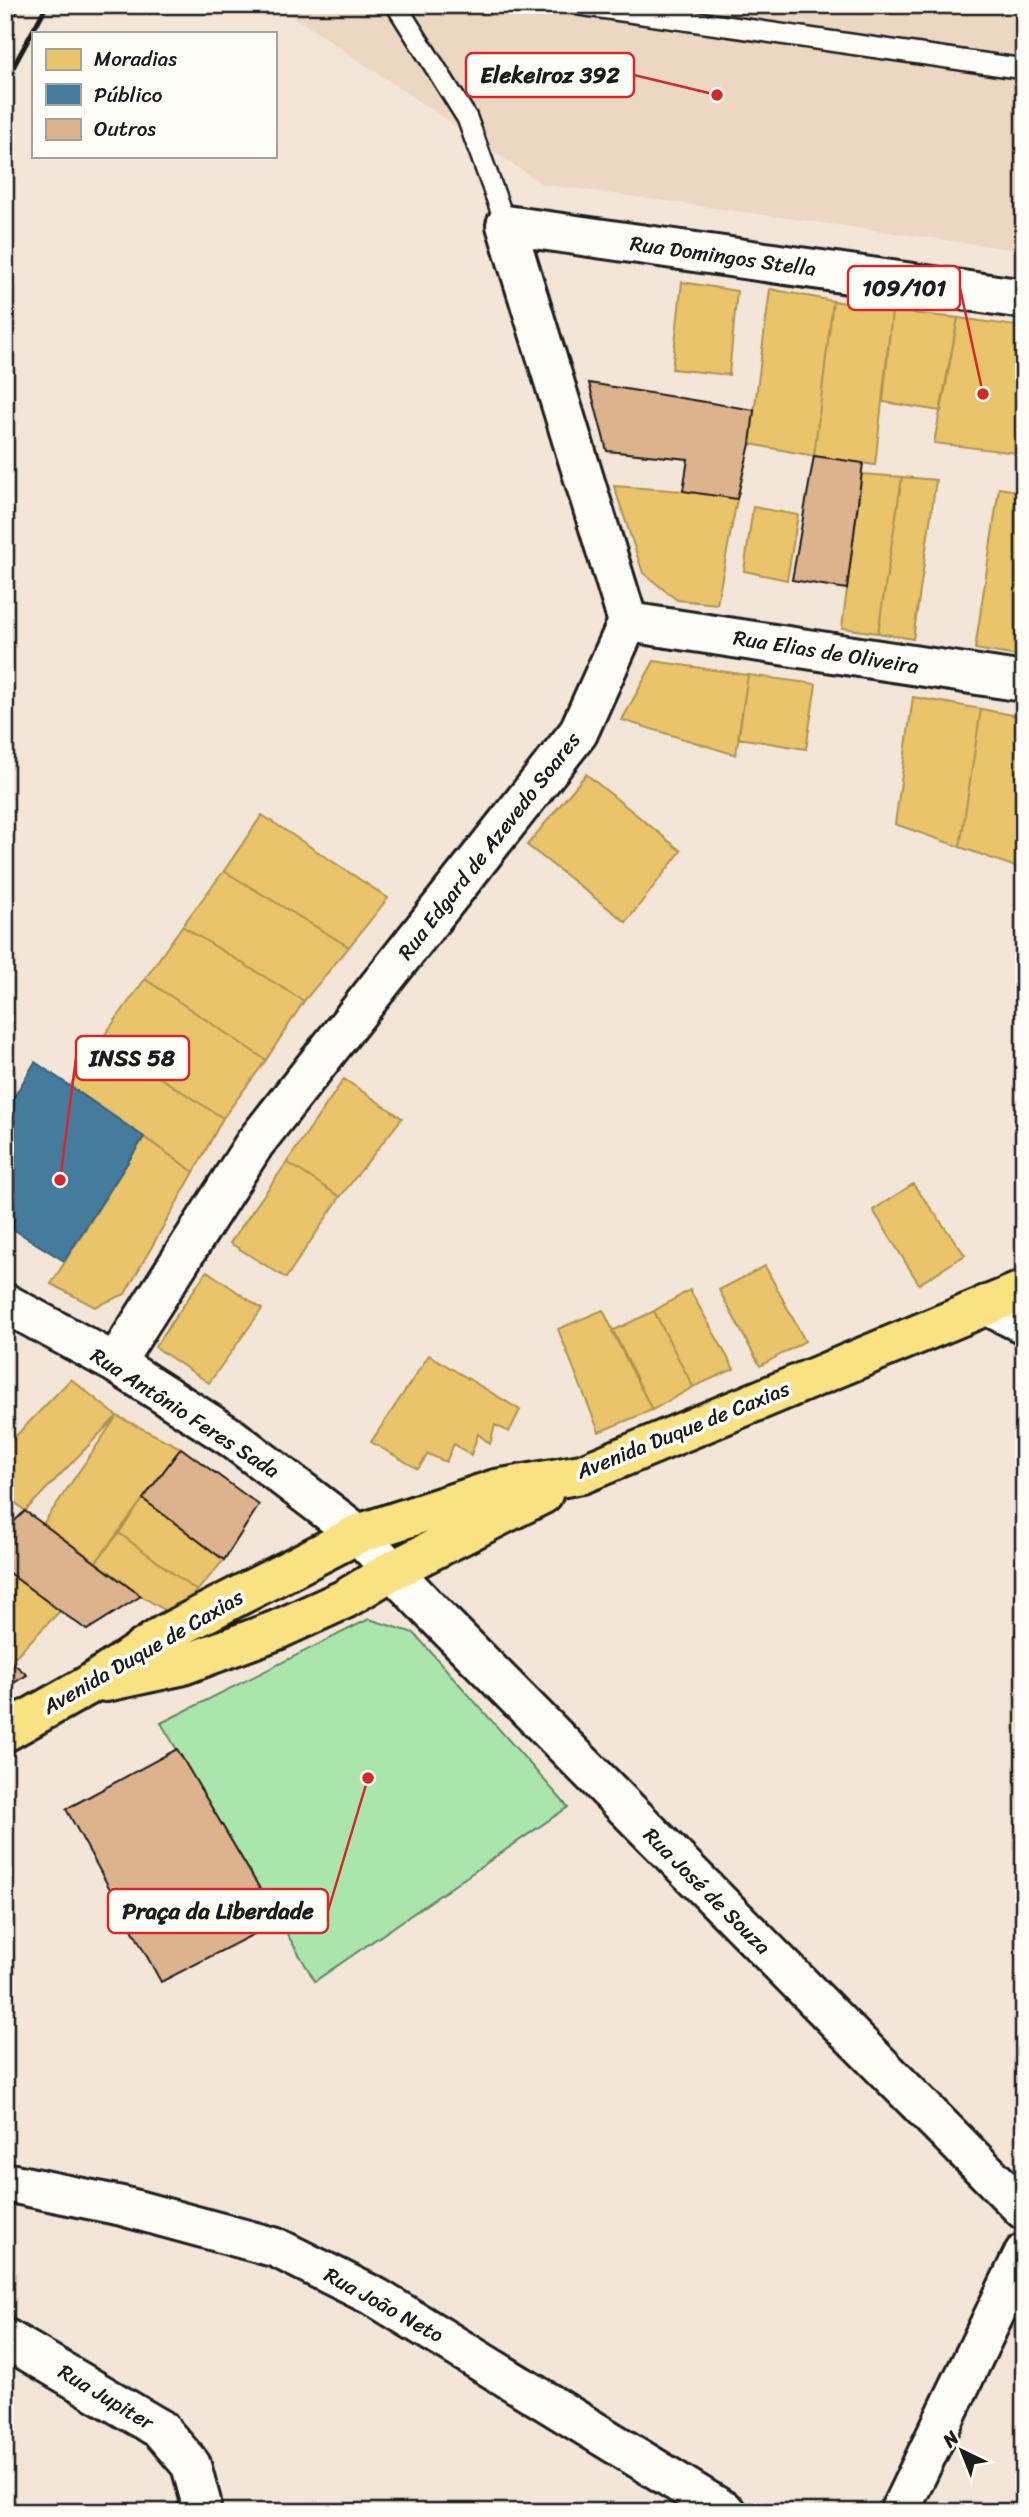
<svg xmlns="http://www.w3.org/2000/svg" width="1029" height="2517" viewBox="0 0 1029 2517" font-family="Sriracha,sans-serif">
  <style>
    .built { fill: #ecd7c2 }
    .green { fill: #aae6ac; stroke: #638164; stroke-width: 2 }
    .homes { fill: #e9c46a; stroke: #ac9253; stroke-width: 2 }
    .public { fill: #457b9d; stroke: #395e76; stroke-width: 2 }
    .building { fill: #ddb38e; stroke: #1c1c1c; stroke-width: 2 }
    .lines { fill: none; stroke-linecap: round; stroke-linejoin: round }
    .service-casing { stroke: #1c1c1c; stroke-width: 24 }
    .minor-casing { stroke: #1c1c1c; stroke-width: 44 }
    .primary-casing { stroke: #1c1c1c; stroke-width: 44 }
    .service { stroke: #fdfcf7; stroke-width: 19 }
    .minor { stroke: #fdfcf7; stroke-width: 38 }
    .primary { stroke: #f8e281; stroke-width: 38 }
    .rail { stroke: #1c1c1c; stroke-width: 5 }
    .labels { text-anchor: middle; stroke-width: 7; stroke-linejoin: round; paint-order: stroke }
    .street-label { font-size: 21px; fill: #1c1c1c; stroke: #fdfcf7 }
    .leader { fill: none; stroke: #d62828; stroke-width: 2.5 }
    .callout-dot { fill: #d62828; stroke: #fdfcf7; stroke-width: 2.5 }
    .callout { fill: #fdfcf7; stroke: #d62828; stroke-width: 2.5 }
    .callout-label { font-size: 23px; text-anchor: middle; font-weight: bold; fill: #1c1c1c }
  </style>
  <rect width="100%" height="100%" fill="#f3e6d8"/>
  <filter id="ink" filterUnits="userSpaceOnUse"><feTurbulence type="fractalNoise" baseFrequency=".0143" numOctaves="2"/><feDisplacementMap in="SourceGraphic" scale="14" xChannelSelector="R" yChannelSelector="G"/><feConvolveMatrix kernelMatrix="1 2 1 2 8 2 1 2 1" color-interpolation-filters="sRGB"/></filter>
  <g filter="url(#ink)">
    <path class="built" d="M276 5H1024V251L542 184Z"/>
    <path class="green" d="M369 1619 414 1633 568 1807 315 1981 161 1723Z"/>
    <path class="homes" d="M682 282 737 291 729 375 672 369Z
      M770 289 833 301 814 456 750 444Z
      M833 301 892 311 875 465 814 456Z
      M892 311 958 318 941 411 883 402Z
      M958 318 1024 327V377L1016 453 934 443Z
      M1024 377V454L1016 453Z
      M862 474 902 477 878 633 842 628Z
      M902 477 936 480 913 639 878 633Z
      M614 486 683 491 737 499 717 604 677 600 643 573Z
      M999 488 1024 492V657L975 649Z
      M753 507 798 515 787 580 744 571Z
      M654 661 748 675 736 755 622 720Z
      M748 675 816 684 806 749 738 738Z
      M913 697 981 709 960 847 895 824Z
      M981 709 1024 717V853L1021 869 960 847Z
      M586 774 681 851 626 922 527 845Z
      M262 815 388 898 349 947 224 871Z
      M224 871 349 947 304 1001 182 926Z
      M182 926 304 1001 266 1060 145 979Z
      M145 979 266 1060 223 1118 101 1040Z
      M101 1040 223 1118 194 1172 70 1086Z
      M344 1079 402 1118 340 1197 287 1162Z
      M144 1137 194 1172 125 1294 95 1307 51 1284Z
      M287 1162 340 1197 286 1278 230 1243Z
      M913 1184 965 1255 919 1284 873 1210Z
      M765 1266 805 1341 760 1366 719 1290Z
      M207 1271 262 1309 209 1383 155 1347Z
      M690 1290 734 1369 693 1387 654 1311Z
      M603 1310 652 1410 599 1432 558 1329Z
      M654 1311 693 1387 652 1410 612 1331Z
      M429 1355 520 1410 509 1432 495 1425 490 1444 478 1434 471 1455 454 1444 446 1462 428 1454 418 1469 371 1442Z
      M71 1379 117 1416 25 1511 5 1493V1447Z
      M117 1416 181 1448 96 1562 43 1524Z
      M143 1499 224 1560 197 1591 119 1533Z
      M119 1533 197 1591 168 1612 141 1596 96 1562Z
      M5 1570 60 1611 11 1661 5 1656Z"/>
    <path class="public" d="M35 1062 144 1137 64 1261 5 1224V1112Z"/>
    <path class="building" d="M589 383 754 410 750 444 737 499 683 491 688 459 607 451Z
      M814 456 863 463 847 589 792 580Z
      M181 1448 259 1505 224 1560 143 1499Z
      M25 1511 43 1524 141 1596 87 1630 60 1611 5 1570V1530Z
      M5 1656 27 1675 5 1688Z
      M177 1749 279 1921 161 1982 66 1809Z"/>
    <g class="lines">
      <g class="service-casing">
        <path id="service" d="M396 5 467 118 506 225
          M580 5 1024 69"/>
      </g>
      <g class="minor-casing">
        <path id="minor" d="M628 622 1024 682
          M5 1303 115 1363 232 1438 358 1534 429 1609 1024 2210
          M986 1305 1024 1324
          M115 1363 255 1143 578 733 628 622 506 225 1024 299
          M5 2182 122 2206 277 2248 377 2298 726 2512
          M5 2338 160 2429 191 2465 201 2502 197 2512
          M899 2512 1024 2253"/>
      </g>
      <g class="primary-casing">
        <path id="primary" d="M106 1682 180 1666 277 1630 345 1599 391 1571 543 1494
          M5 1732 87 1686 165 1634 358 1534 496 1489 582 1474 1024 1290"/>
      </g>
      <use href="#service" class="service"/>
      <use href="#minor" class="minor"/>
      <use href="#primary" class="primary"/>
      <path class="rail" d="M5 30 19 5
        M5 82 47 5"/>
    </g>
  </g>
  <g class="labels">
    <g class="street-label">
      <text transform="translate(723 256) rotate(8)" y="7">Rua Domingos Stella</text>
      <text transform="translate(826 652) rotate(9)" y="7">Rua Elias de Oliveira</text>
      <text transform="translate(489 846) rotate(-52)" y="7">Rua Edgard de Azevedo Soares</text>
      <text transform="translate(185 1413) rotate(33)" y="7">Rua Antônio Feres Sada</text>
      <text transform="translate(683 1430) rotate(-22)" y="7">Avenida Duque de Caxias</text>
      <text transform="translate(143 1652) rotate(-30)" y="7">Avenida Duque de Caxias</text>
      <text transform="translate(707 1891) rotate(45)" y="7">Rua José de Souza</text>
      <text transform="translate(384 2305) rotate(29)" y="7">Rua João Neto</text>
      <text transform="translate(106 2397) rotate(31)" y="7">Rua Jupiter</text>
    </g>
  </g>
  <path class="leader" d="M717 95L634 75M983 394L960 288M60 1180L76 1058M368 1778L328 1911"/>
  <g class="callout-dot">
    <circle cx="717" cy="95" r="7"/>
    <circle cx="983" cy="394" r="7"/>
    <circle cx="60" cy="1180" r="7"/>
    <circle cx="368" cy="1778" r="7"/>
  </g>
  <g class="callout">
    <rect x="466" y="53" width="168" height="44" rx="7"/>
    <rect x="848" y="266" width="112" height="44" rx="7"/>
    <rect x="76" y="1036" width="113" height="44" rx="7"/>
    <rect x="108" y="1889" width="220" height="44" rx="7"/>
  </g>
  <g class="callout-label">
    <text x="550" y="83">Elekeiroz 392</text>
    <text x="904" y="296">109/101</text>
    <text x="132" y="1066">INSS 58</text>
    <text x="218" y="1919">Praça da Liberdade</text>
  </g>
  <rect width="1029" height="2517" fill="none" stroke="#fdfcf7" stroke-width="28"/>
  <rect x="14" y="14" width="1001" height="2489" fill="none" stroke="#1c1c1c" stroke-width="2.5" filter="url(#ink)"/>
  <rect x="32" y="32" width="245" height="126" fill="#fdfcf7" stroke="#a3a29f" stroke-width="2"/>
  <rect x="46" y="49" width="35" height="21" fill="#e9c46a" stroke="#a3a29f" stroke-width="2"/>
  <text x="94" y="66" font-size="21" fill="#1c1c1c">Moradias</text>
  <rect x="46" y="84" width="35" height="21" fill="#457b9d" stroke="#a3a29f" stroke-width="2"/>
  <text x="94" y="102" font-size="21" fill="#1c1c1c">Público</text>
  <rect x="46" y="119" width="35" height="21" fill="#ddb38e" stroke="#a3a29f" stroke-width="2"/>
  <text x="94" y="136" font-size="21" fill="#1c1c1c">Outros</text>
  <g transform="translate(962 2451) rotate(317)" stroke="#fdfcf7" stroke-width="5" paint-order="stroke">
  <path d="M0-5L12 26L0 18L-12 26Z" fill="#1c1c1c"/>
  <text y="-10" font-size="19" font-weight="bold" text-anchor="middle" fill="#1c1c1c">N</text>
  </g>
</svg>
